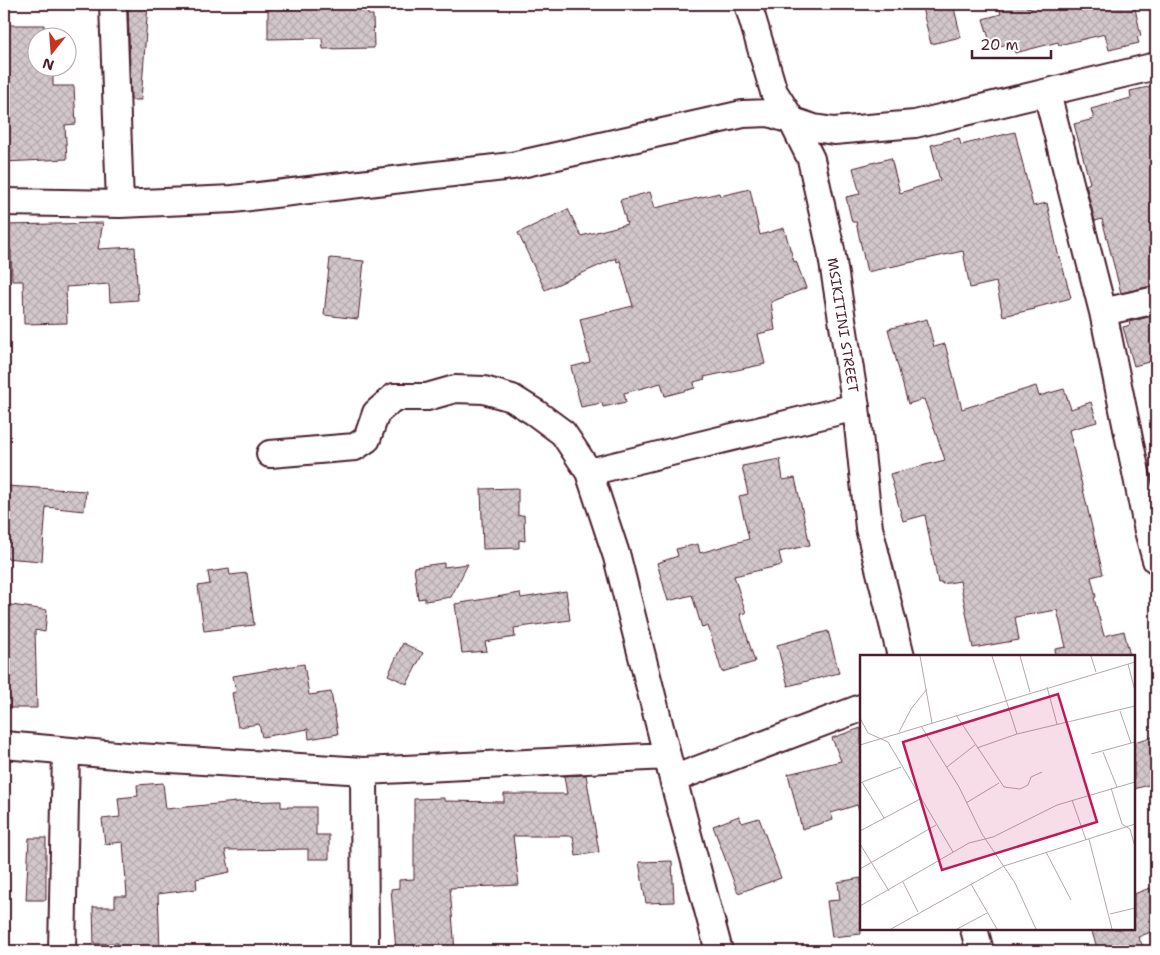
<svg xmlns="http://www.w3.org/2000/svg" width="1160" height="955" viewBox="0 0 1160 955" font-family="'Shantell Sans',sans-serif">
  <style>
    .building { fill: url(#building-cross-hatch); stroke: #4a1f2b }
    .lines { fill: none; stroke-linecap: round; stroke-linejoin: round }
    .street-casing { stroke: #4a1f2b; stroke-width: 30 }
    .street { stroke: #fff; stroke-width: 26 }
    .labels { text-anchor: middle; stroke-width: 5; stroke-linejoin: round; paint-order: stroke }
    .street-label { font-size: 14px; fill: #4a1f2b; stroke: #fff }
    .inset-road { fill: none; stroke: #b7a5aa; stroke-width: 1 }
    .view { fill: #c2185b; fill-opacity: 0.15; stroke: #c2185b; stroke-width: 2.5 }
    .inset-edge { fill: none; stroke: #4a1f2b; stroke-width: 2.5 }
  </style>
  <defs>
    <pattern id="building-cross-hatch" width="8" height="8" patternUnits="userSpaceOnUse" patternTransform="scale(1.25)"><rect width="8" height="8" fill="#d2c7cb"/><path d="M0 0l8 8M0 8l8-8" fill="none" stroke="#b6aaae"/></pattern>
  </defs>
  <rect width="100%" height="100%" fill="#fff"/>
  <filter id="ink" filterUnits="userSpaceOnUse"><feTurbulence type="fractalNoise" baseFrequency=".02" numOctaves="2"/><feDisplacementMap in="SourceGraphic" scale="10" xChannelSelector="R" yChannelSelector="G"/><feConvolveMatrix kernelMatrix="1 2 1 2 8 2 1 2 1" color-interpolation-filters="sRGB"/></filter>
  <g filter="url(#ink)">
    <path class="building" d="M128 4H148L141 100H131Z
      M268 4H368V15H373L374 48 323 49 322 38 268 39Z
      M921 4H953L961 37 931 44Z
      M1014 4H1026L1027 8 1047 4H1134L1141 36 1137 37 1139 43 1109 50 1105 34 1059 45 1058 42 1015 53 1012 43 992 48 983 19 1001 14 999 8Z
      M6 25H44V38H38V68H47V71H53V86H74L76 124 65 125 67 159 4 162V69H7L4 46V26Z
      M1153 86 1156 102V285L1121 293 1102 219 1095 221 1086 185 1090 183 1074 124 1094 119 1091 109 1131 98 1130 91Z
      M1015 132 1033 206 1047 203 1059 258 1060 257 1071 298 1034 308 1035 309 1003 316 996 282 970 288 963 251 867 272 856 222H852L846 197 860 194 853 168 891 158 900 193 940 180 931 145 959 138 961 145Z
      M750 189 760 235 784 228 794 262 796 261 806 288 771 302 775 330 758 334 765 364 704 377 705 379 694 382 695 388 665 396 661 383 624 393 626 402 603 407 602 403 581 407 571 367 590 362 580 319 633 306 620 261 617 262 616 258 545 290 518 233 568 209 581 236 627 224 620 200 650 192 655 208 719 193 720 196Z
      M103 223 98 249 135 247 138 300 110 302 109 284 66 287 67 323 24 324 23 281H12L11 250H6L5 225Z
      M330 258 364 261 358 319 324 315Z
      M1156 315V360L1134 366 1123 327 1130 325 1129 322Z
      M927 319 934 347 945 344 962 409 1036 386 1039 396 1064 389 1071 409 1091 402 1097 422 1069 430 1103 574 1091 577 1096 597 1094 598 1104 636 1124 631 1130 656H1056L1055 649 1066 647 1057 610 1015 617 1019 640 973 648 960 581 942 584V582L938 583 925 515 903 521 890 474 945 460 924 399 908 404 888 329Z
      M780 459 783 480 795 478 810 545 779 552 782 565 734 576 746 613 740 614 755 662 722 672 708 626 702 628 692 595 668 601 657 563 678 556 676 549 698 544 700 553 749 539 739 496 748 494 742 466Z
      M6 486 86 491 84 511 46 507 42 561 4 558V516Z
      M518 488V516L524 515 525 541 519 540V548L483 549 481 489Z
      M444 563V567L468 564 451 597 425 601V598L418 599 414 567Z
      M229 569 230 575 247 573 254 625 204 631 198 586 210 584 208 572Z
      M566 591 570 620 514 628 515 637 485 642 487 651 462 653 455 604 520 593 521 598Z
      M4 604 47 610 45 632 35 630 37 708H4Z
      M828 631 839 673 788 686 777 645Z
      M403 643 423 653 407 684 388 675Z
      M304 664 309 695 331 692 338 734 309 739 308 729 262 737 259 724 238 727 232 693 236 692 233 676Z
      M861 728V810H859L857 805 831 813 833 820 802 829 788 774 841 761 832 738Z
      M1156 736V783L1134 789V742Z
      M586 775 599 852 576 856 573 836H513L519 885 450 888 455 951H396L391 889 399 888V880L414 879V799L444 798V801L504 802V794H567L564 776Z
      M163 783 166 809 237 802 281 801V807H316V835H329V859H308V849L225 850 230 872 196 879 197 889 158 894 160 951H118V943L94 944 93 907H115V896H127L123 842 105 844 102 819 120 817 118 798 138 796 137 785Z
      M739 816 742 823 759 818 781 878 738 893 713 826Z
      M29 838H46V900H26Z
      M672 861 674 902 646 903 639 862Z
      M861 878V934L832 937 827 901 840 900 838 882Z
      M1150 888 1156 904V930L1138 937 1146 951H1098L1091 929H1134V894Z"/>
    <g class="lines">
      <g class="street-casing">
        <path id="street" d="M113 4 120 204
          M748 4 774 92 791 119 811 159 831 250 856 407 869 528 901 656
          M1047 93 1103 312 1148 531 1156 560
          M4 202 120 204 233 199 512 166 743 114 769 113 814 128 834 131 915 124 1156 66
          M1103 312 1156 300
          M270 454 355 447 367 439 376 413 394 397H427L455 389 484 390 512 398 536 413 563 433 589 472 617 557 673 779 719 951
          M589 472 856 407
          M4 745 138 757 364 771 667 756
          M364 771 365 951
          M673 779 861 708
          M974 929 980 951
          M62 951 66 751"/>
      </g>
      <use href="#street" class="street"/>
    </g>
  </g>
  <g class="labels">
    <g class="street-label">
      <text transform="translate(843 325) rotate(81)" y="5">MSIKITINI STREET</text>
    </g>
  </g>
  <g transform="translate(860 655)">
    <rect width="275" height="275" fill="#fff"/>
    <path class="inset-road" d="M60 1 72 68M132 1 157 79M160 1 170 37M231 1 236 17M268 9 275 36M187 32 197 69M260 56 271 88M96 60 144 132 160 134 168 130 171 122 182 117M0 63 8 78 28 87 93 197M61 71 99 132 122 179 155 228 176 274M39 77 51 54 67 34M0 90 275 7M117 93 157 79 275 51M243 97 257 132M231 99 275 87M87 112 115 90M2 127 24 163M0 128 41 112M251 133 262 169 270 174 275 192M212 145 226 185M106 148 139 128M0 176 62 143M229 184 252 274M0 189 29 236M186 197 211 245M0 214 76 170M43 227 58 257M111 229 137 274M0 251 109 188 133 182 197 150 275 127M250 259 275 253M31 274 144 211 275 169M97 274 127 258"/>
    <path class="view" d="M198 39 237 167 82 215 43 87Z"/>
    <rect width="275" height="275" class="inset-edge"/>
  </g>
  <rect width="1160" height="955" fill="none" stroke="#fff" stroke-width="20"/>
  <rect x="10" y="10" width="1140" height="935" fill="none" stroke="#4a1f2b" stroke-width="2" filter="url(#ink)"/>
  <g transform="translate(52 52) rotate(197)"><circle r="24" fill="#ffffff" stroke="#b7a5aa"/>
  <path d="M0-4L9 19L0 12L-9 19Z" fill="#c8321e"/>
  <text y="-8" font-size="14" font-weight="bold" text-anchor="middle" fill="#4a1f2b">N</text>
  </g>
  <path d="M972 50v8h79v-8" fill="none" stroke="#4a1f2b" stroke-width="2.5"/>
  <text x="980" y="50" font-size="15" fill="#4a1f2b" stroke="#ffffff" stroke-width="4" paint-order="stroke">20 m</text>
</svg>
